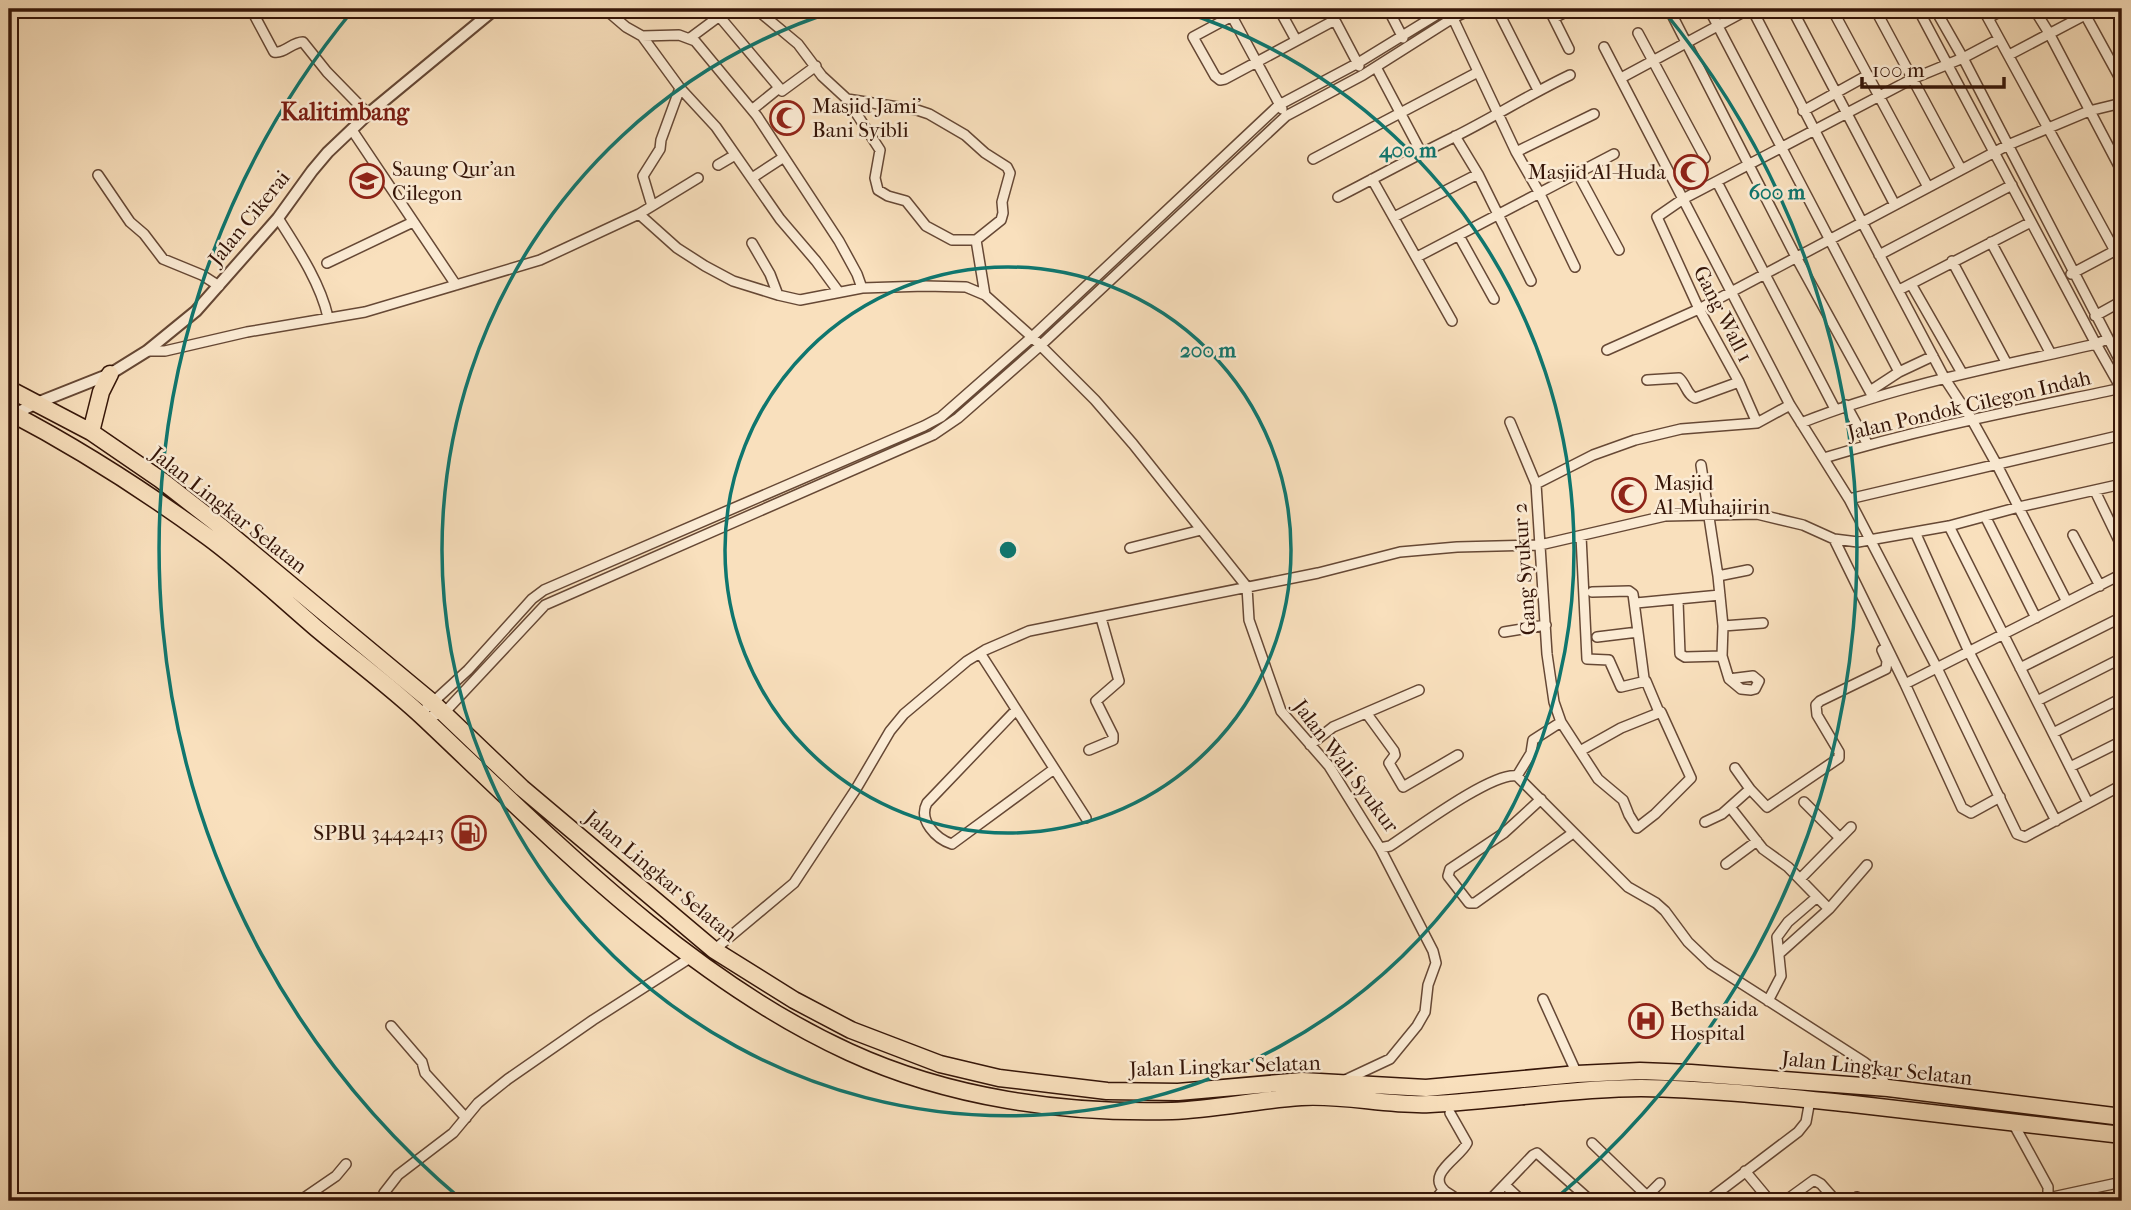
<svg xmlns="http://www.w3.org/2000/svg" width="2131" height="1210" viewBox="0 0 2131 1210" font-family="'IM FELL French Canon',serif">
  <style>
    .lines { fill: none; stroke-linecap: round; stroke-linejoin: round }
    .minor-casing { stroke: #664835; stroke-width: 12 }
    .tertiary-casing { stroke: #664835; stroke-width: 14 }
    .trunk-casing { stroke: #351508; stroke-width: 19 }
    .minor { stroke: #fbebd4; stroke-width: 9 }
    .tertiary { stroke: #fbebd4; stroke-width: 10 }
    .trunk { stroke: #f9e0bd; stroke-width: 16 }
    .ring { fill: none; stroke: #0f766e; stroke-width: 3.5 }
    .labels { text-anchor: middle; stroke-width: 5; stroke-linejoin: round; paint-order: stroke }
    .poi-label { font-size: 21px; fill: #351508; stroke: #fbebd4; text-anchor: start }
    .street-label { font-size: 21px; fill: #351508; stroke: #fbebd4 }
    .quarter-label { font-size: 24px; font-weight: bold; fill: #7a1f14; stroke: #fbebd4 }
    .centre { fill: #0f766e; stroke: #fbebd4; stroke-width: 3.5 }
    .ring-label { font-size: 21px; text-anchor: middle; font-weight: bold; fill: #0f766e; stroke: #fbebd4; stroke-width: 5; stroke-linejoin: round; paint-order: stroke }
  </style>
  <rect width="100%" height="100%" fill="#f9e0bd"/>
  <filter id="stains"><feTurbulence type="fractalNoise" baseFrequency=".00286" numOctaves="4"/><feColorMatrix values="0 0 0 0 .2 0 0 0 0 .09 0 0 0 0 .02 0 0 0 .5 -.17"/></filter>
  <radialGradient id="worn" r=".72"><stop offset=".6" stop-color="#630" stop-opacity="0"/><stop offset="1" stop-color="#630" stop-opacity=".3"/></radialGradient>
  <g class="lines">
    <g class="minor-casing">
      <path id="minor" d="M251 9 274 52C284 54 292 42 303 42L327 72 368 114
        M605 9 626 27 642 36 679 35 695 41 757 116 839 241 857 274 862 288
        M756 9 798 44 822 76 847 99 917 110 929 114 965 135 985 153 1007 167 1010 173 1002 202 1003 213 1001 220 976 240H952L926 226 906 201 888 196 878 190 875 178 880 150 847 99
        M1228 9 1282 109
        M1245 9 1193 37 1215 76 1220 80 1225 79 1335 20
        M1279 9 1296 40
        M1329 9 1359 66
        M1388 9 1403 38
        M1497 9 1538 90
        M1549 9 1569 49
        M1669 9 1796 257 1873 397
        M1709 9 1899 372
        M1752 9 1862 222 1945 379 1972 420 1997 465 2067 602
        M1792 9 1895 205
        M1832 9 1928 187
        M1875 9 1961 169
        M1918 9 2096 344 2122 390
        M1935 9 1963 58 2122 365
        M1983 9 2115 251
        M2034 9 2049 33 2122 172
        M2082 9 2122 82
        M1451 14 1516 152 1539 192 1575 267
        M719 16 782 91 816 66
        M1554 18 1572 9
        M1988 18 2005 9
        M1638 33 1705 158
        M642 36 680 88 716 127 780 219 816 261 838 291
        M690 38 717 18 721 9
        M1604 47 1790 405 1849 499 1937 668 2017 834 2025 837 2122 785
        M2009 55 2085 15
        M1376 67 1421 152
        M1621 78 1749 9
        M753 109 779 88
        M1803 111 1868 75
        M352 130 456 285
        M1455 136 1478 174 1531 281
        M1516 152 1594 114
        M1313 159 1478 72
        M718 165 735 155
        M1577 172 1619 250
        M98 175 130 222 144 234 163 259 202 275 219 286
        M752 178 784 157
        M1372 179 1452 321
        M1717 182 1835 409
        M1338 197C1377 177 1415 156 1454 137 1494 117 1530 94 1570 75
        M652 206 643 176 660 149 661 140 680 88
        M639 214 677 248 705 266 733 281 778 295 800 300 862 288 925 286 966 287 985 295 1032 337 1095 400 1133 444 1247 587 1249 620 1281 711 1329 766 1380 848 1390 846C1413 831 1493 771 1517 776L1628 887 1656 903 1665 911 1688 942 1711 964 1864 1062 1878 1073 1888 1088
        M1394 217 1478 174
        M278 218C297 248 320 282 328 317
        M1459 236 1494 299
        M976 240 985 295
        M1991 242 2051 354
        M752 243 770 274 778 295
        M1879 255 2012 185
        M1417 257 1614 154
        M1952 261 2007 364
        M327 263 413 222
        M2071 274 2122 247
        M1911 284 1962 373
        M1899 290 2031 222
        M2095 316 2122 301
        M1607 350 1699 309 2008 145 2089 111 2122 103
        M147 351H165L247 332 365 312 540 260 639 214 698 178
        M1647 380 1679 378C1686 384 1687 395 1695 398L1739 382
        M1870 391 1899 372 1933 356
        M1846 405 1868 445
        M1510 422 1536 484
        M1757 423 1739 382 1699 309 1657 217 1683 199 1912 79 1963 58 1999 39
        M1801 423C1896 385 1997 367 2096 344L2107 339
        M1824 458C1922 428 2023 409 2122 388
        M1701 465 1718 576 1723 626 1722 656 1729 679 1741 689 1751 690 1755 689 1759 681 1753 676 1729 679
        M2095 491 2122 547
        M1849 499 2122 435
        M1985 516 2036 618
        M1949 526 2088 803
        M1915 532 1969 652 2056 821
        M2073 535 2100 586
        M1581 536 1587 659 1609 660 1621 687 1646 681 1659 712
        M1834 539 1905 684 1962 808 1971 813 2000 797
        M1130 548 1201 530
        M1718 576 1748 570
        M1592 592 1629 591 1633 594 1644 678
        M1678 601 1680 654 1685 657 1722 656
        M1636 603 1720 595
        M1723 626 1763 623
        M1504 632 1546 625
        M1597 637 1638 632
        M980 653 1086 818
        M2020 668 2122 617
        M1905 684 2122 574
        M2037 701 2122 658
        M1016 710 927 803C918 820 936 839 952 844L1054 769
        M420 714 468 670 532 599 544 590 924 426 941 417 1032 337 1279 105 1358 63 1446 9
        M1367 714 1394 751 1395 755 1389 763 1403 787 1458 755
        M424 718 444 713 545 605 933 435 958 418 1041 345 1286 116 1363 75 1453 18 1472 9
        M2053 733 2122 698
        M1310 745 1333 727 1419 690
        M1089 750 1113 740V735L1096 701 1119 681 1101 618
        M1580 751 1621 728 1661 712 1691 778 1655 814 1637 828 1629 815 1623 800 1598 779 1561 722 1554 702 1547 654 1536 484 1593 455 1635 440 1681 429 1757 423 1790 405
        M2070 767 2122 741
        M1517 776 1531 753 1533 740 1561 722
        M1750 789 1767 807 1839 758V752L1817 715 1816 705 1820 701 1886 669 1887 661 1882 650
        M1541 799 1504 833 1450 869 1448 876 1469 903H1475L1573 833
        M1804 802 1840 838
        M1730 807 1763 849 1788 867 1829 909 1780 953
        M1705 822 1722 814 1750 789 1735 768
        M1726 864 1757 841
        M1800 879 1851 827
        M1829 909 1867 865
        M714 950 794 883 856 789 890 731 904 714 967 661 985 650 1029 631 1318 573 1400 552 1457 547 1540 545 1665 516 1757 514 1803 525 1834 539 1858 542 1949 526 2019 507 2122 484
        M1543 999 1577 1074
        M1768 1001 1781 976 1777 937 1788 922 1817 897
        M391 1026 422 1062 425 1073 466 1118
        M1343 1081 1390 1059 1417 1026 1425 1012 1428 985 1436 963 1433 951 1380 848
        M1450 1113 1467 1143C1461 1157 1425 1174 1445 1191 1449 1194 1455 1197 1459 1201
        M2013 1123 2048 1187V1201
        M1592 1143 1647 1196
        M1745 1171 1770 1201
        M1505 1185 1522 1201
        M2048 1198 2122 1182
        M284 1201 289 1198 301 1200 336 1176 346 1164
        M384 1201V1193L398 1175 453 1133 478 1103 508 1079 593 1020 690 958
        M1434 1201 1443 1190
        M1489 1201 1533 1155 1537 1153 1591 1201
        M1642 1201 1660 1183
        M1707 1201 1798 1132 1806 1122 1810 1100
        M1785 1201 1814 1180 1821 1184 1836 1201
        M1852 1201 1857 1197"/>
    </g>
    <g class="tertiary-casing">
      <path id="tertiary" d="M12 415 37 403 110 374 147 351 196 311 278 218 312 171 328 152 368 114 495 9"/>
    </g>
    <g class="trunk-casing">
      <path id="trunk" d="M9 389 91 432 161 480 220 526 433 703 522 788 714 950 794 1000 851 1030 940 1064 999 1078 1107 1091 1178 1092 1302 1081 1426 1088 1577 1074 1640 1071 1691 1073 1888 1088 2122 1117
        M9 412C78 448 145 491 208 537 246 565 281 598 316 628 353 659 391 687 425 719 553 840 687 978 849 1052 949 1098 1063 1114 1172 1111 1215 1109 1258 1100 1301 1097 1344 1094 1387 1106 1430 1104 1500 1101 1570 1088 1641 1088 1712 1089 1783 1097 1853 1104 1943 1114 2033 1124 2122 1135
        M91 432 101 392 110 374"/>
    </g>
    <use href="#minor" class="minor"/>
    <use href="#tertiary" class="tertiary"/>
    <use href="#trunk" class="trunk"/>
  </g>
  <g class="ring">
    <circle cx="1008" cy="550" r="283"/>
    <path d="M1178 10A566 566 0 1 1 838 10"/>
    <path d="M462 1200A849 849 0 0 1 353 10M1663 10A849 849 0 0 1 1554 1200"/>
  </g>
  <defs>
    <g id="mosque-ring" transform="scale(1.75)"><circle r="9.5" fill="#fbebd4" stroke="#8f2418" stroke-width="1.5"/><path d="M3.5-4.9A6 6 0 1 0 3.5 4.9A5 5 0 1 1 3.5-4.9Z" fill="#8f2418"/></g>
    <g id="school-ring" transform="scale(1.75)"><circle r="9.5" fill="#fbebd4" stroke="#8f2418" stroke-width="1.5"/><path d="M0-5L7-2L0 1L-7-2ZM-4 1L0 2.5L4 1V4Q0 6-4 4Z" fill="#8f2418"/></g>
    <g id="fuel-ring" transform="scale(1.75)"><circle r="9.5" fill="#fbebd4" stroke="#8f2418" stroke-width="1.5"/><path d="M-5.5-6h7V0h2V4h1.3V-2.5L3-4.5l.8-.8L6-3V5H2.5V1h-1V6h-7ZM-4.2-4.7v3.2H.2V-4.7Z" fill="#8f2418"/></g>
    <g id="hospital-ring" transform="scale(1.75)"><circle r="9.5" fill="#fbebd4" stroke="#8f2418" stroke-width="1.5"/><path d="M-5-5h3v3.5h4V-5h3V5h-3V1.5h-4V5h-3Z" fill="#8f2418"/></g>
  </defs>
  <g fill-rule="evenodd">
    <use href="#mosque-ring" x="787" y="118"/>
    <use href="#mosque-ring" x="1691" y="172"/>
    <use href="#school-ring" x="367" y="181"/>
    <use href="#mosque-ring" x="1629" y="495"/>
    <use href="#fuel-ring" x="469" y="833"/>
    <use href="#hospital-ring" x="1646" y="1021"/>
  </g>
  <g class="labels">
    <g class="poi-label">
      <text x="812" y="113">Masjid Jami'<tspan x="812" dy="24">Bani Syibli</tspan></text>
      <text x="392" y="176">Saung Qur'an<tspan x="392" dy="24">Cilegon</tspan></text>
      <text x="1666" y="179" text-anchor="end">Masjid Al-Huda</text>
      <text x="1654" y="490">Masjid<tspan x="1654" dy="24">Al-Muhajirin</tspan></text>
      <text x="444" y="840" text-anchor="end">SPBU 3442413</text>
      <text x="1670" y="1016">Bethsaida<tspan x="1670" dy="24">Hospital</tspan></text>
    </g>
    <g class="street-label">
      <text transform="translate(249 218) rotate(-51)" y="7">Jalan Cikerai</text>
      <text transform="translate(1723 314) rotate(63)" y="7">Gang Wall 1</text>
      <text transform="translate(1969 405) rotate(-13)" y="7">Jalan Pondok Cilegon Indah</text>
      <text transform="translate(229 510) rotate(38)" y="7">Jalan Lingkar Selatan</text>
      <text transform="translate(1524 569) rotate(-94)" y="7">Gang Syukur 2</text>
      <text transform="translate(1346 766) rotate(53)" y="7">Jalan Wali Syukur</text>
      <text transform="translate(661 876) rotate(40)" y="7">Jalan Lingkar Selatan</text>
      <text transform="translate(1225 1066) rotate(-2)" y="7">Jalan Lingkar Selatan</text>
      <text transform="translate(1877 1068) rotate(6)" y="7">Jalan Lingkar Selatan</text>
    </g>
    <g class="quarter-label">
      <text x="345" y="120">Kalitimbang</text>
    </g>
  </g>
  <circle cx="1008" cy="550" r="10" class="centre"/>
  <g class="ring-label">
    <text x="1408" y="157">400 m</text>
    <text x="1777" y="199">600 m</text>
    <text x="1208" y="357">200 m</text>
  </g>
  <rect width="2131" height="1210" fill="none" stroke="#f9e0bd" stroke-width="35"/>
  <rect x="10" y="10" width="2110" height="1189" fill="none" stroke="#351508" stroke-width="3.5"/>
  <rect x="18" y="18" width="2096" height="1175" fill="none" stroke="#351508" stroke-width="2"/>
  <path d="M1862 77v10h142v-10" fill="none" stroke="#351508" stroke-width="3.5"/>
  <text x="1872" y="77" font-size="21" fill="#351508" stroke="#fbebd4" stroke-width="5" paint-order="stroke">100 m</text>
  <rect width="100%" height="100%" filter="url(#stains)"/>
  <rect width="100%" height="100%" fill="url(#worn)"/>
</svg>
